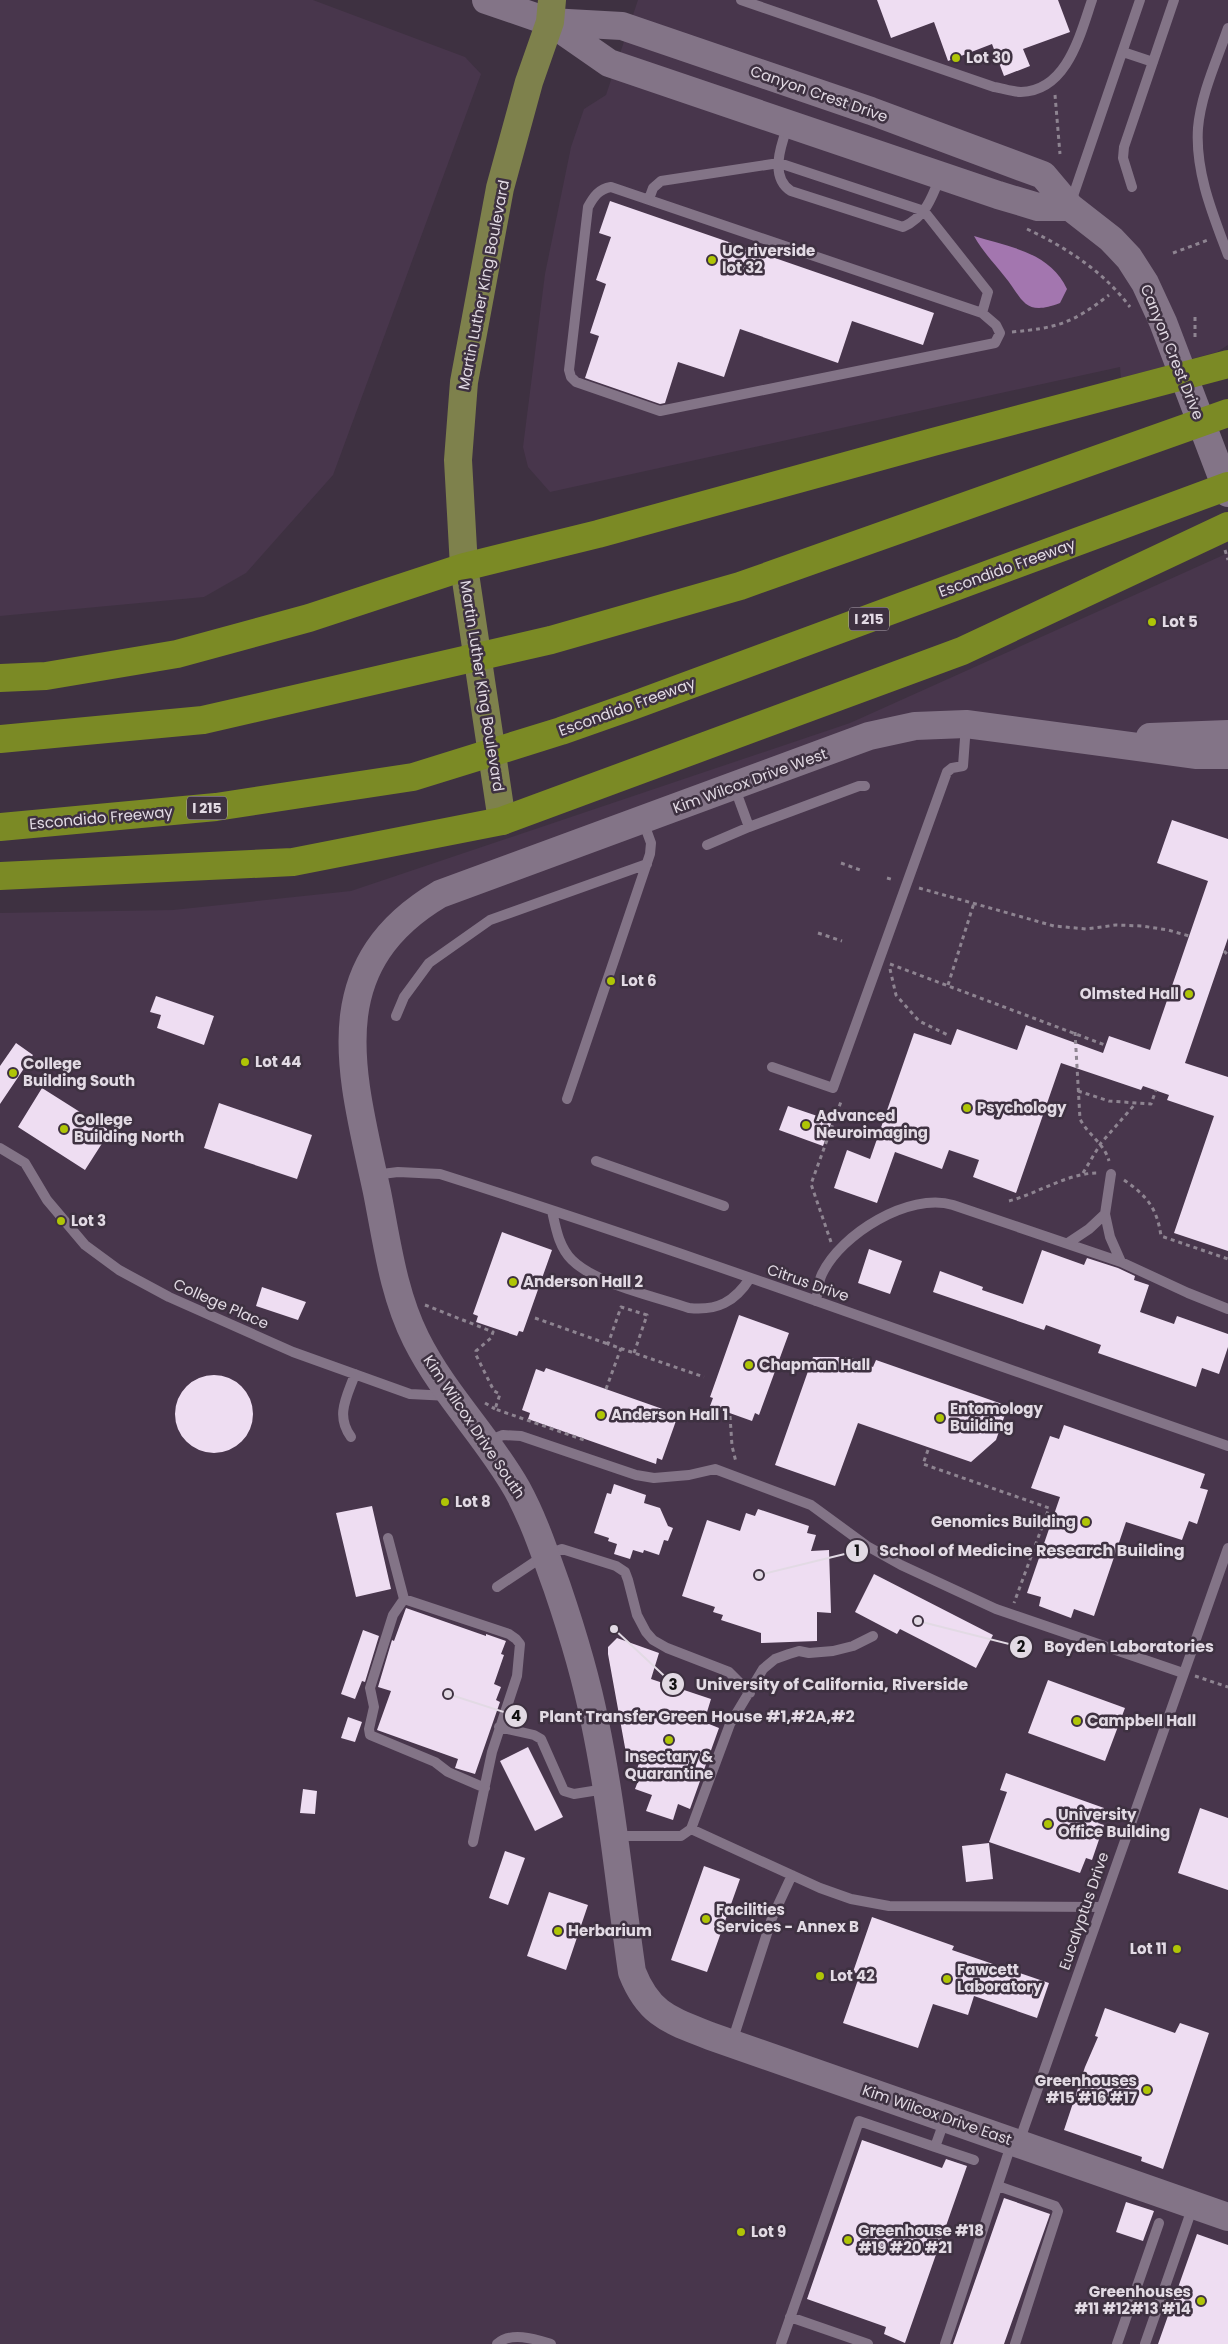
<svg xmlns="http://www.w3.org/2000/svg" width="1228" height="2344" viewBox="0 0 1228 2344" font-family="Poppins,sans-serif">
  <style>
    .built { fill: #48364c }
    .water { fill: #a376af }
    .building { fill: #eeddf2 }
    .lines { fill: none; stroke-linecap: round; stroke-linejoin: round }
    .path { stroke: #8e8491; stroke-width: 3; stroke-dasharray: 4 4; stroke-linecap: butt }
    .lane { stroke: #837487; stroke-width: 10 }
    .secondary { stroke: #837487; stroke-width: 28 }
    .primary { stroke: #7e814c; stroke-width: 28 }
    .highway { stroke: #7b8a25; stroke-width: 28 }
    .poi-dot { fill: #afc506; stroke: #3e3141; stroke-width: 2 }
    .labels { text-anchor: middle; stroke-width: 5; stroke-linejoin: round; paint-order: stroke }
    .shield { fill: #3e3141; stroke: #b1a7b3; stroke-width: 1 }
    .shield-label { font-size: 14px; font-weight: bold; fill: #e2dae4 }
    .poi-label { font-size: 15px; font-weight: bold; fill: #e2dae4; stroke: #3e3141; text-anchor: start }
    .street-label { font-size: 15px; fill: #e2dae4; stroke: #3e3141 }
    .leader { fill: none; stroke: #e2dae4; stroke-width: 2 }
    .callout-dot { fill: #e2dae4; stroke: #3e3141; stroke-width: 2 }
    .mark-label { font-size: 15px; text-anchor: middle; font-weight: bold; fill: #111 }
    .callout-label { font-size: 16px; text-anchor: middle; font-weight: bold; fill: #e2dae4; stroke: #3e3141; stroke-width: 5; stroke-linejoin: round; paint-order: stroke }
  </style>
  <rect width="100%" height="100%" fill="#3e3141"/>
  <path class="built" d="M0 0H313L465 57 481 74 333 475 246 573 204 597 0 616Z
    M638 0H1228V345L1217 352 1121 378 1120 367 550 492 528 467 523 447 545 274 571 147 584 109 606 95Z
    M1228 553V2344H0V913L173 910 351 891 850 723Z"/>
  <path class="water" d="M974 236C1009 247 1050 252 1067 289L1060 303C1024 317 1023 299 1005 277 994 263 983 252 974 236Z"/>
  <path class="building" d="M877 0H1058L1070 32 1023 49 1030 66 1004 76 992 44 948 61 934 22 891 38Z
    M610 201 934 313 923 345 852 321 838 363 740 329 724 377 678 362 665 403 660 404 585 378 599 336 590 333 606 284 596 280 611 237 599 233Z
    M1172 820 1228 839V938L1185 1063 1228 1077V1251L1174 1233 1214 1116 1167 1100 1169 1095 1143 1086 1141 1090 1061 1063 1016 1193 973 1177 979 1160 949 1150 942 1169 895 1152 877 1203 834 1188 847 1150 870 1159 914 1033 951 1045 957 1029 1017 1050 1026 1025 1103 1053 1109 1036 1150 1050 1208 881 1157 863Z
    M156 996 214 1016 204 1045 157 1028 161 1015 150 1012Z
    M16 1043 33 1055 0 1104V1066Z
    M42 1088 110 1131 85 1170 18 1127Z
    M219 1103 312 1135 297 1179 204 1148Z
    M788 1106 832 1121 823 1146 779 1130Z
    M502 1232 552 1250 523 1332 519 1331 517 1336 476 1322 478 1316 473 1314Z
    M869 1249 902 1261 890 1294 858 1283Z
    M1042 1250 1084 1265 1087 1258 1118 1268 1135 1276 1134 1280 1149 1285 1140 1312 1174 1324 1177 1316 1228 1334V1347L1219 1374 1202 1368 1196 1387 1098 1353 1101 1345 1046 1325 1044 1330 933 1292 940 1271 983 1287 982 1290 1023 1304Z
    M262 1287 306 1302 298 1320 256 1306Z
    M739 1315 789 1333 759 1415 755 1413 752 1421 710 1406 713 1398 710 1397Z
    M813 1357H849L873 1367 876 1360 1008 1406 996 1440 971 1462 858 1423 835 1486 775 1465Z
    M546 1368 674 1413 673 1417 677 1418 662 1460 657 1458 656 1464 528 1419 530 1413 522 1410 536 1369 544 1372Z
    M175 1414a39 39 0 1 1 78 0a39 39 0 1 1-78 0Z
    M1064 1425 1205 1474 1200 1488 1208 1490 1197 1524 1189 1521 1182 1540 1126 1522 1094 1616 1074 1609 1071 1618 1039 1606 1041 1597 1027 1593 1060 1497 1031 1488 1050 1436 1059 1439Z
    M614 1484 646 1495 644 1503 660 1508 668 1526 673 1528 668 1541 664 1540 659 1555 644 1550 643 1553 633 1550 630 1559 614 1554 617 1544 608 1541 609 1538 594 1533 607 1493 611 1494Z
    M372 1506 391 1589 356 1597 336 1513Z
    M758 1509 809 1526 807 1533 816 1535 811 1551 829 1550 831 1613 817 1612V1641L761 1643V1633L721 1620 723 1615 713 1612 715 1607 682 1596 707 1520 740 1531 746 1513 755 1516Z
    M874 1574 993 1635 976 1668 900 1629 897 1634 855 1612Z
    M406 1608 486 1636V1634L506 1641 501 1654 504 1655 494 1684 501 1687 496 1700 500 1702 475 1774 455 1768 458 1759 377 1730 391 1691 378 1687 392 1640 394 1641Z
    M363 1630 379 1636 365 1682 362 1681 355 1699 341 1694Z
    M617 1638 659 1653 651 1679 711 1699 704 1722 719 1728 690 1809 678 1804 673 1820 646 1811 652 1795 635 1789 642 1771 637 1769 641 1757 626 1753 608 1654V1647Z
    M1048 1680 1125 1708 1105 1761 1028 1733Z
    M348 1717 362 1722 355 1742 341 1738Z
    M528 1747 563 1817 535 1831 500 1761Z
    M1006 1773 1104 1808 1098 1823 1104 1825 1092 1860 1086 1858 1080 1873 989 1842 1007 1792 1000 1790Z
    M303 1789 317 1791 315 1814 300 1813Z
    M1200 1808 1228 1818V1890L1178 1873Z
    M989 1843 993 1879 966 1882 962 1846Z
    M505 1851 525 1858 508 1905 489 1898Z
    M704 1866 740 1879 707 1972 671 1960Z
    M549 1892 588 1905 566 1970 527 1956Z
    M872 1917 954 1946 952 1950 1049 1983 1037 2018 974 1996 968 2015 933 2004 918 2048 843 2023 860 1974 853 1972Z
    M1105 2008 1175 2033 1180 2023 1209 2033 1163 2169 1141 2161 1142 2157 1064 2130 1085 2067 1098 2037 1095 2036Z
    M862 2140 942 2168 946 2159 967 2166 905 2343 884 2334 886 2327 807 2299Z
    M1004 2198 1050 2214 1048 2220 1004 2344H953Z
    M1126 2202 1154 2211 1143 2241 1116 2232Z
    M1197 2234 1228 2245V2344H1158Z"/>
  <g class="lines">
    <path class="path" d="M1055 95 1060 154
      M1027 229C1067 248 1103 271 1130 307
      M1173 253 1208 240
      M1012 332C1057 328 1073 323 1109 295
      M1195 337V313
      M1225 550 1228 560
      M841 863 863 871
      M887 878 894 880
      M919 888 1054 926 1086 929 1116 925 1142 926 1168 930 1189 936
      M818 933 842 941
      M1224 951 1228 955
      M890 964 1105 1045
      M890 969 896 995 919 1021 948 1035
      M948 985 974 903
      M1075 1032 1080 1119C1088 1135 1104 1143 1109 1161
      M1078 1091 1109 1101 1151 1104 1156 1090
      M1083 1173 1101 1143 1136 1103
      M1124 1180C1147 1196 1157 1208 1161 1236L1228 1259
      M1009 1201C1039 1193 1069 1172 1100 1173
      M831 1242 811 1184 842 1099
      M425 1305 493 1332 491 1338 476 1351V1355L494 1391 500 1394 495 1409 587 1441
      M535 1318 608 1344
      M634 1353 647 1315 621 1307 608 1344 704 1377
      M606 1389 621 1348
      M485 1403 495 1409
      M730 1416 732 1446 736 1462
      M928 1450 923 1464 1049 1508 1014 1603
      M1195 1676 1228 1687"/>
    <path class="lane" d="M741 0 994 87C1002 88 1012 92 1021 92 1067 91 1080 35 1092 0
      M1228 28C1217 60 1201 94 1198 128 1195 172 1213 215 1228 255
      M1123 52 1153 62
      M788 125C781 145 769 177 791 191L903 227C925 217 932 198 940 177
      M611 187 982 313 996 325 1000 333 995 343 660 411 576 382 571 377 569 370 588 207C594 196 599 189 611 187Z
      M1132 187 1123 158 1124 147 1174 0
      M649 199 653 188 661 181 779 163 924 211 988 292 982 313
      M1071 202 1140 0
      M734 786 749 827
      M707 845 749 827 859 786H865
      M396 1016 404 997 429 963 490 920 647 864
      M772 1067 833 1088 947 772 952 768 963 766 966 725
      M567 1099 650 854 651 843 643 821
      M0 1148 25 1163 47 1200 85 1245 119 1270 169 1297 293 1352 410 1394 449 1396
      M596 1161 724 1206
      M374 1175 398 1172 440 1174C705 1258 965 1355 1228 1446
      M552 1211C556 1229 559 1247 572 1260 596 1284 657 1297 689 1308 717 1311 735 1302 750 1278
      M1105 1214 1111 1174
      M1068 1243 1089 1229 1105 1214 1110 1237 1121 1262
      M816 1301C818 1292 818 1282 822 1274 841 1234 909 1192 953 1205L1121 1262 1188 1293 1228 1309
      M351 1437C335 1415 347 1397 355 1374
      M488 1441 503 1435 521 1436 636 1475 654 1478 689 1475 715 1469 811 1505 867 1546 901 1565 996 1609 1183 1673
      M388 1538 404 1599 509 1634 516 1639 520 1644 517 1676 492 1752 473 1842
      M497 1587 545 1555 562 1549 616 1566 625 1572 628 1580 637 1615 646 1632 653 1640 667 1648 729 1672 750 1693
      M404 1599 393 1615 370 1688 374 1707 369 1729 370 1735 435 1762 448 1772 485 1788
      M499 1727 534 1735 541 1739 564 1791 574 1794 605 1789
      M691 1829 730 1724 763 1669 775 1659 789 1654 799 1651 809 1653 833 1651 853 1646 873 1636
      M615 1836H681L691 1829 820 1888 851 1899 889 1906 1101 1907
      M732 2042 772 1918 792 1875
      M945 2119 935 2147 974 2160
      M1019 2142 1228 1548
      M998 2186 1055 2206 1058 2211 1015 2344
      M790 2317 868 2344
      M497 2344C511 2331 535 2339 551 2344
      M781 2344 859 2121 935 2147
      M945 2344 1012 2142
      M1117 2344 1159 2223
      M1145 2344 1193 2206"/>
    <path class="secondary" d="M486 0 550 22 622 26 871 111 1043 175 1070 207 1111 239 1129 258 1145 283 1163 322 1228 493
      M550 22 609 63 998 195 1038 207H1070
      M1150 737 1228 734
      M1228 755H1197L966 724 915 726 869 736 440 894C317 967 352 1075 377 1192 387 1242 393 1293 416 1339 444 1395 487 1436 517 1489 534 1520 545 1554 557 1587 572 1631 586 1677 595 1723 612 1804 620 1890 632 1972 649 2015 670 2020 710 2036L1228 2217"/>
    <path class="primary" d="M502 821 464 567 458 460 464 382 500 188 529 82 550 22 552 0"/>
    <path class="highway" d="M0 678 46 676 177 654 309 618 464 567 598 534 933 442 1228 364
      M0 739 203 720 551 640 740 586 1228 413
      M0 827 216 807 413 777 561 731 632 706 1228 486
      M0 876 293 862 502 821 962 651 1228 526"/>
  </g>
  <g class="poi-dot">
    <circle cx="956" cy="58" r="5"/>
    <circle cx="712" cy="260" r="5"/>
    <circle cx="1152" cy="622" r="5"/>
    <circle cx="611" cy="981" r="5"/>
    <circle cx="1189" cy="994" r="5"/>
    <circle cx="245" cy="1062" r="5"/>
    <circle cx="13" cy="1073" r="5"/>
    <circle cx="967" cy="1108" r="5"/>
    <circle cx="806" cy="1125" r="5"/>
    <circle cx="64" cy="1129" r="5"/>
    <circle cx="61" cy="1221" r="5"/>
    <circle cx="513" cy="1282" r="5"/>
    <circle cx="749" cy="1365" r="5"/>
    <circle cx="601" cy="1415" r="5"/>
    <circle cx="940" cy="1418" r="5"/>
    <circle cx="445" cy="1502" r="5"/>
    <circle cx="1086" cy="1522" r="5"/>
    <circle cx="1077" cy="1721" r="5"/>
    <circle cx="669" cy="1740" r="5"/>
    <circle cx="1048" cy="1824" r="5"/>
    <circle cx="706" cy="1919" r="5"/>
    <circle cx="558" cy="1931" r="5"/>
    <circle cx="1177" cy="1949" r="5"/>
    <circle cx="820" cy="1976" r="5"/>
    <circle cx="947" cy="1979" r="5"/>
    <circle cx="1147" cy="2090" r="5"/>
    <circle cx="741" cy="2232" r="5"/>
    <circle cx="848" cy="2240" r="5"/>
    <circle cx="1201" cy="2301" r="5"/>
  </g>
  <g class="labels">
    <g class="shield">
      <rect x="849" y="607.5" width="40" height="23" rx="4"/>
      <rect x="187" y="796.5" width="40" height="23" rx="4"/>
    </g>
    <g class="shield-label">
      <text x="869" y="624">I 215</text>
      <text x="207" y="813">I 215</text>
    </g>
    <g class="poi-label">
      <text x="966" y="63">Lot 30</text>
      <text x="722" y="256">UC riverside<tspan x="722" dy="17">lot 32</tspan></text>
      <text x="1162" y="627">Lot 5</text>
      <text x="621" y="986">Lot 6</text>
      <text x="1179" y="999" text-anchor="end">Olmsted Hall</text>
      <text x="255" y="1067">Lot 44</text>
      <text x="23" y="1069">College<tspan x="23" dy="17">Building South</tspan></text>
      <text x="977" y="1113">Psychology</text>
      <text x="816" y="1121">Advanced<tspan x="816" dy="17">Neuroimaging</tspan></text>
      <text x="74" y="1125">College<tspan x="74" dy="17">Building North</tspan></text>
      <text x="71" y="1226">Lot 3</text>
      <text x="523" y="1287">Anderson Hall 2</text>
      <text x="759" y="1370">Chapman Hall</text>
      <text x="950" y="1414">Entomology<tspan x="950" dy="17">Building</tspan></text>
      <text x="611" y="1420">Anderson Hall 1</text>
      <text x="455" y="1507">Lot 8</text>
      <text x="1076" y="1527" text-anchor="end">Genomics Building</text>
      <text x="1087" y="1726">Campbell Hall</text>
      <text x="669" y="1762" text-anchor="middle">Insectary &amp;<tspan x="669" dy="17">Quarantine</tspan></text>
      <text x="1058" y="1820">University<tspan x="1058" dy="17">Office Building</tspan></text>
      <text x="716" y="1915">Facilities<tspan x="716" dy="17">Services - Annex B</tspan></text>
      <text x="568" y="1936">Herbarium</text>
      <text x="1167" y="1954" text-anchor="end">Lot 11</text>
      <text x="957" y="1975">Fawcett<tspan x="957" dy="17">Laboratory</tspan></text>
      <text x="830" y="1981">Lot 42</text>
      <text x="1137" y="2086" text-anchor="end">Greenhouses<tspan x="1137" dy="17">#15 #16 #17</tspan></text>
      <text x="858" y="2236">Greenhouse #18<tspan x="858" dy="17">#19 #20 #21</tspan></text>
      <text x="751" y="2237">Lot 9</text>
      <text x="1191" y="2297" text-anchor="end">Greenhouses<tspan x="1191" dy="17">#11 #12#13 #14</tspan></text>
    </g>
    <g class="street-label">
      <text transform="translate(819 94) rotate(19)" y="5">Canyon Crest Drive</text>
      <text transform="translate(484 285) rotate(-79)" y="5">Martin Luther King Boulevard</text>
      <text transform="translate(1172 352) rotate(68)" y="5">Canyon Crest Drive</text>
      <text transform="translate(1007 568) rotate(-20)" y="5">Escondido Freeway</text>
      <text transform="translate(482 686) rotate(81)" y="5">Martin Luther King Boulevard</text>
      <text transform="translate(627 707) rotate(-20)" y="5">Escondido Freeway</text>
      <text transform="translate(750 781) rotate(-20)" y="5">Kim Wilcox Drive West</text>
      <text transform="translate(101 818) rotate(-5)" y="5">Escondido Freeway</text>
      <text transform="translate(808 1283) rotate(19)" y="5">Citrus Drive</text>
      <text transform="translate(221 1304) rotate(24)" y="5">College Place</text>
      <text transform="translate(474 1427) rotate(56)" y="5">Kim Wilcox Drive South</text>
      <text transform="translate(1084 1911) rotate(-71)" y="5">Eucalyptus Drive</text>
      <text transform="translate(937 2115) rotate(19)" y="5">Kim Wilcox Drive East</text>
    </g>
  </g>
  <path class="leader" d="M759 1575L857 1551M918 1621L1021 1647M614 1629L673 1684M448 1694L516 1716"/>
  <g class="callout-dot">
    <circle cx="759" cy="1575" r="5"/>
    <circle cx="918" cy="1621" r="5"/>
    <circle cx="614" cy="1629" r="5"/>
    <circle cx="448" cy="1694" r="5"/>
    <circle cx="857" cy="1551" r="12"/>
    <circle cx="1021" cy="1647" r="12"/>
    <circle cx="673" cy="1684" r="12"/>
    <circle cx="516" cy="1716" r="12"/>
  </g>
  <g class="mark-label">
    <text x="857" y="1556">1</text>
    <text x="1021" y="1652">2</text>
    <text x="673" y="1690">3</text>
    <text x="516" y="1721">4</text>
  </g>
  <g class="callout-label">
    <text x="1032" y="1556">School of Medicine Research Building</text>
    <text x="1129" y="1652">Boyden Laboratories</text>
    <text x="832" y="1690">University of California, Riverside</text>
    <text x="697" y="1722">Plant Transfer Green House #1,#2A,#2</text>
  </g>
</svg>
